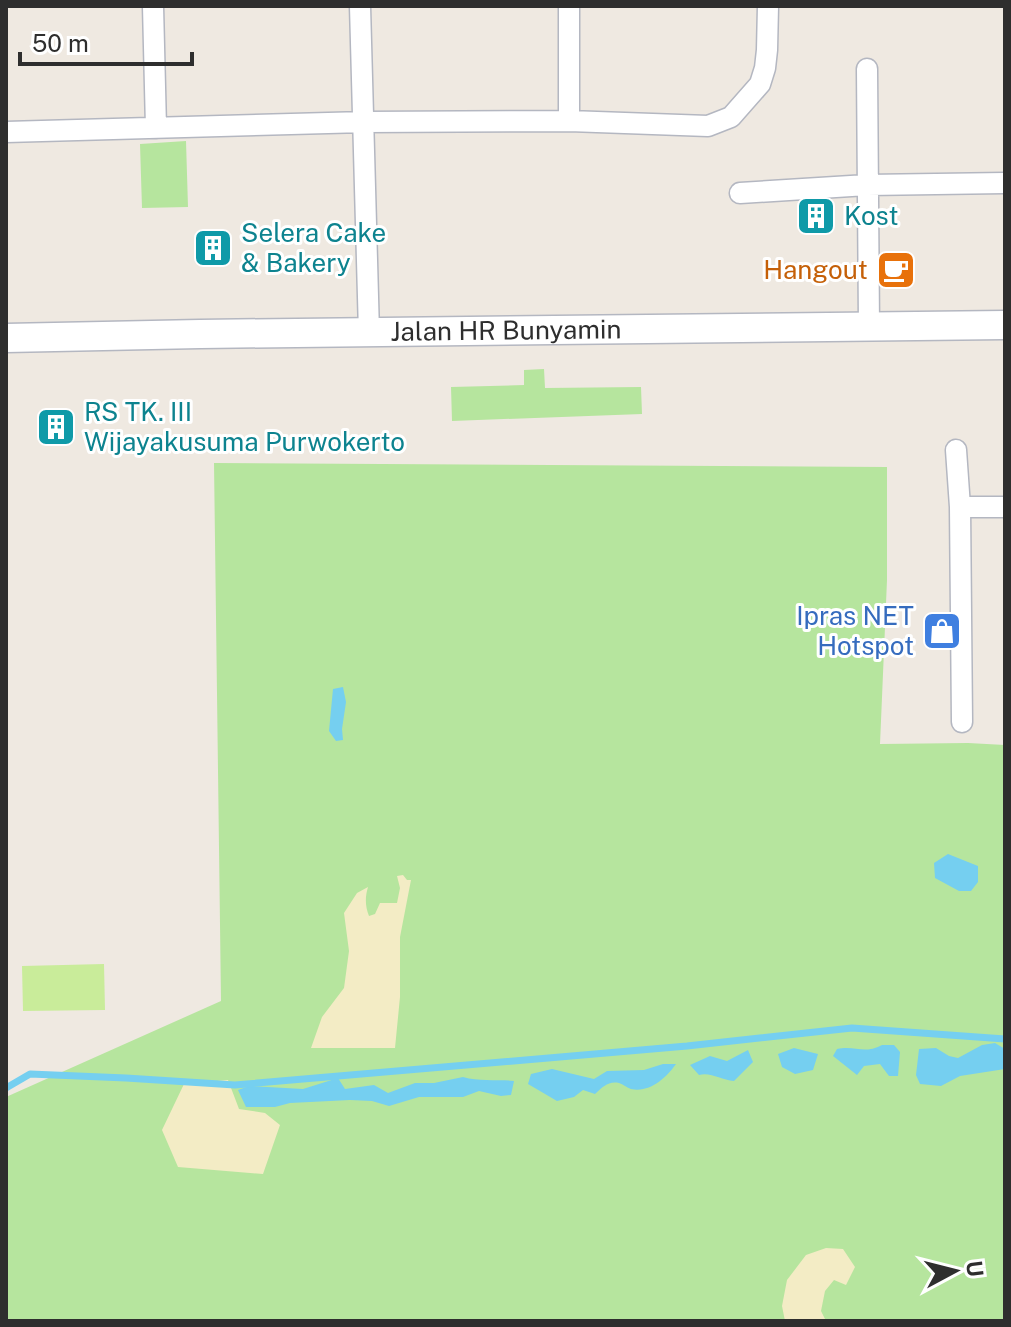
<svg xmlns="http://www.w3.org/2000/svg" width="1011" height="1327" viewBox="0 0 1011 1327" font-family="'Public Sans',sans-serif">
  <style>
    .green { fill: #b6e59e }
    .sand { fill: #f3ecc5 }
    .pitch { fill: #c9ec9a }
    .water { fill: #75cff0 }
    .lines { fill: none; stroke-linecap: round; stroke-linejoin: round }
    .stream { stroke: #75cff0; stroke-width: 7 }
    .street-casing { stroke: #b4b7c1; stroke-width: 23 }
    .secondary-casing { stroke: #b4b7c1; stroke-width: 31 }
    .street { stroke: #fff; stroke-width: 20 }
    .secondary { stroke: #fff; stroke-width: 28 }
    .labels { text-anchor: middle; stroke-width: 6; stroke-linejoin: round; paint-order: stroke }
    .culture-label { font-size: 26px; fill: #0d838f; stroke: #fff; text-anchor: start }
    .food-label { font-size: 26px; fill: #c56008; stroke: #fff; text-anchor: end }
    .street-label { font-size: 26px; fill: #2e2e2e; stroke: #fff }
    .shop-label { font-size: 26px; fill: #366cbe; stroke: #fff; text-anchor: end }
  </style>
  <rect width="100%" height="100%" fill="#efe9e1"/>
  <path class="green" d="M186 141 188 207 142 208 140 144Z
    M544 369 545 388 641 387 642 414 452 421 451 387 524 385V370Z
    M214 463 887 467V580L880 744 968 743 1005 745V1321H6V1097L221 1001Z"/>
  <path class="sand" d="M403 875 407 880H411L400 937V997L395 1048H311L322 1017 344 988 349 951 344 913 357 893 368 887C365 897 365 906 369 916L375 914 380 903H397L400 888 397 876Z
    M228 1080 239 1109 265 1113 280 1125 263 1174 178 1167 162 1130 184 1084Z
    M826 1248 843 1249 855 1267 846 1285 834 1280 825 1291 821 1311 826 1321H785L782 1306 787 1280 806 1255Z"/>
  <path class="pitch" d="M104 964 105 1010 23 1011 22 966Z"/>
  <path class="water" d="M343 687 346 702 342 729 343 740 336 741 329 731 333 689Z
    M948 854 978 866V882L971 891H959L935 878 934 863Z
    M995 1043 1005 1049V1069L960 1076 941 1086 920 1084 916 1075 919 1049 936 1048 949 1056 958 1058 982 1045Z
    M882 1045H894L900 1052 898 1076H889L880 1064 864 1066 857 1075 833 1056 837 1049C856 1045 863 1055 882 1045Z
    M794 1048 818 1054 813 1070 795 1074 782 1067 778 1054Z
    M748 1050 753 1062 734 1081C721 1080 711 1072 699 1075L690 1065 710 1056 727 1061Z
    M663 1064H676C666 1078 650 1093 631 1089 627 1088 623 1084 619 1083 608 1081 603 1087 595 1094L583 1090 574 1097 557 1101 528 1084 531 1074 552 1069 594 1079 607 1071 644 1070Z
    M463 1077C480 1082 497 1079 514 1081L511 1095 501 1096 479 1091 463 1097H419L389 1106 372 1101 350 1100 290 1103 275 1107H246L238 1090 249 1086 303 1089 338 1078 345 1089 374 1085 388 1093 415 1083H434Z"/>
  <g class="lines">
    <path class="stream" d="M6 1088 30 1074 126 1078 235 1085 687 1046 852 1028 1005 1039"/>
    <g class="street-casing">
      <path id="street" d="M153 6 156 128
        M360 6 369 333
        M569 6V121
        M867 69 869 326
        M6 132 365 122 569 121 708 126 731 117 760 84 765 68 767 50 768 6
        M740 193 867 185 1005 183
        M956 450 960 507 962 722
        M960 507H1005"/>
    </g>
    <g class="secondary-casing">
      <g id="secondary">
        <path id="s1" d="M6 338 200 334 1005 325"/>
      </g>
    </g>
    <use href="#street" class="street"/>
    <use href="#secondary" class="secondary"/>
  </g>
  <defs>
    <g id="building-square" transform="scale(2)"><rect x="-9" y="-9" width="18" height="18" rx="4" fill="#0f9aa8" stroke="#fff"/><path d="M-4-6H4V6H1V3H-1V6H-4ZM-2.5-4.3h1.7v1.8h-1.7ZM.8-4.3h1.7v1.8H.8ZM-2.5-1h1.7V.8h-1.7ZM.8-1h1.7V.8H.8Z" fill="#fff"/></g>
    <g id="cafe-square" transform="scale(2)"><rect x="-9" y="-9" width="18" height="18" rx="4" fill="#e8710a" stroke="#fff"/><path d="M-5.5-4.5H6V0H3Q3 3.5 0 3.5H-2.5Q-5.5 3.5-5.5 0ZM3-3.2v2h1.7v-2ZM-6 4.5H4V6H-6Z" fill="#fff"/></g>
    <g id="shop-square" transform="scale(2)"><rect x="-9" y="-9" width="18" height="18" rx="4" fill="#3f7fe0" stroke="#fff"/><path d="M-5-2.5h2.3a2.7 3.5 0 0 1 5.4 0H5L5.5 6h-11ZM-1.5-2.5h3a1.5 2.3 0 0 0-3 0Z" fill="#fff"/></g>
  </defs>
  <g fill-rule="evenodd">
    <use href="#building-square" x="816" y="216"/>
    <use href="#building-square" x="213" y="248"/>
    <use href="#cafe-square" x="896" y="270"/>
    <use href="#building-square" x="56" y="427"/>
    <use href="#shop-square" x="942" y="631"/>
  </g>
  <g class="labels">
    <g class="culture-label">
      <text x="844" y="225">Kost</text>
      <text x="241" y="242">Selera Cake<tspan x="241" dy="30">&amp; Bakery</tspan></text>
      <text x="84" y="421">RS TK. III<tspan x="84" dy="30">Wijayakusuma Purwokerto</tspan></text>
    </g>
    <g class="food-label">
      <text x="868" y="279">Hangout</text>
    </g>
    <g class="street-label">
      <text dy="9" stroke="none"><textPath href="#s1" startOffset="500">Jalan HR Bunyamin</textPath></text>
    </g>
    <g class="shop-label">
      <text x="914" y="625">Ipras NET<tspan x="914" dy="30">Hotspot</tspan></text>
    </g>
  </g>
  <rect width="1011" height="1327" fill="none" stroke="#2e2e2e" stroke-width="16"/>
  <g transform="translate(955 1271) rotate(83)" stroke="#ffffff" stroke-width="6" paint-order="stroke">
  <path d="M0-6L14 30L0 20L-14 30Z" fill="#2e2e2e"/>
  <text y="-12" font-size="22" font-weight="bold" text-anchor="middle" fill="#2e2e2e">U</text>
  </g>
  <path d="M20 52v12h172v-12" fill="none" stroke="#2e2e2e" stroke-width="4"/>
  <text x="32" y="52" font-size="24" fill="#2e2e2e" stroke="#ffffff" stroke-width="6" paint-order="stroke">50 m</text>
</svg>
